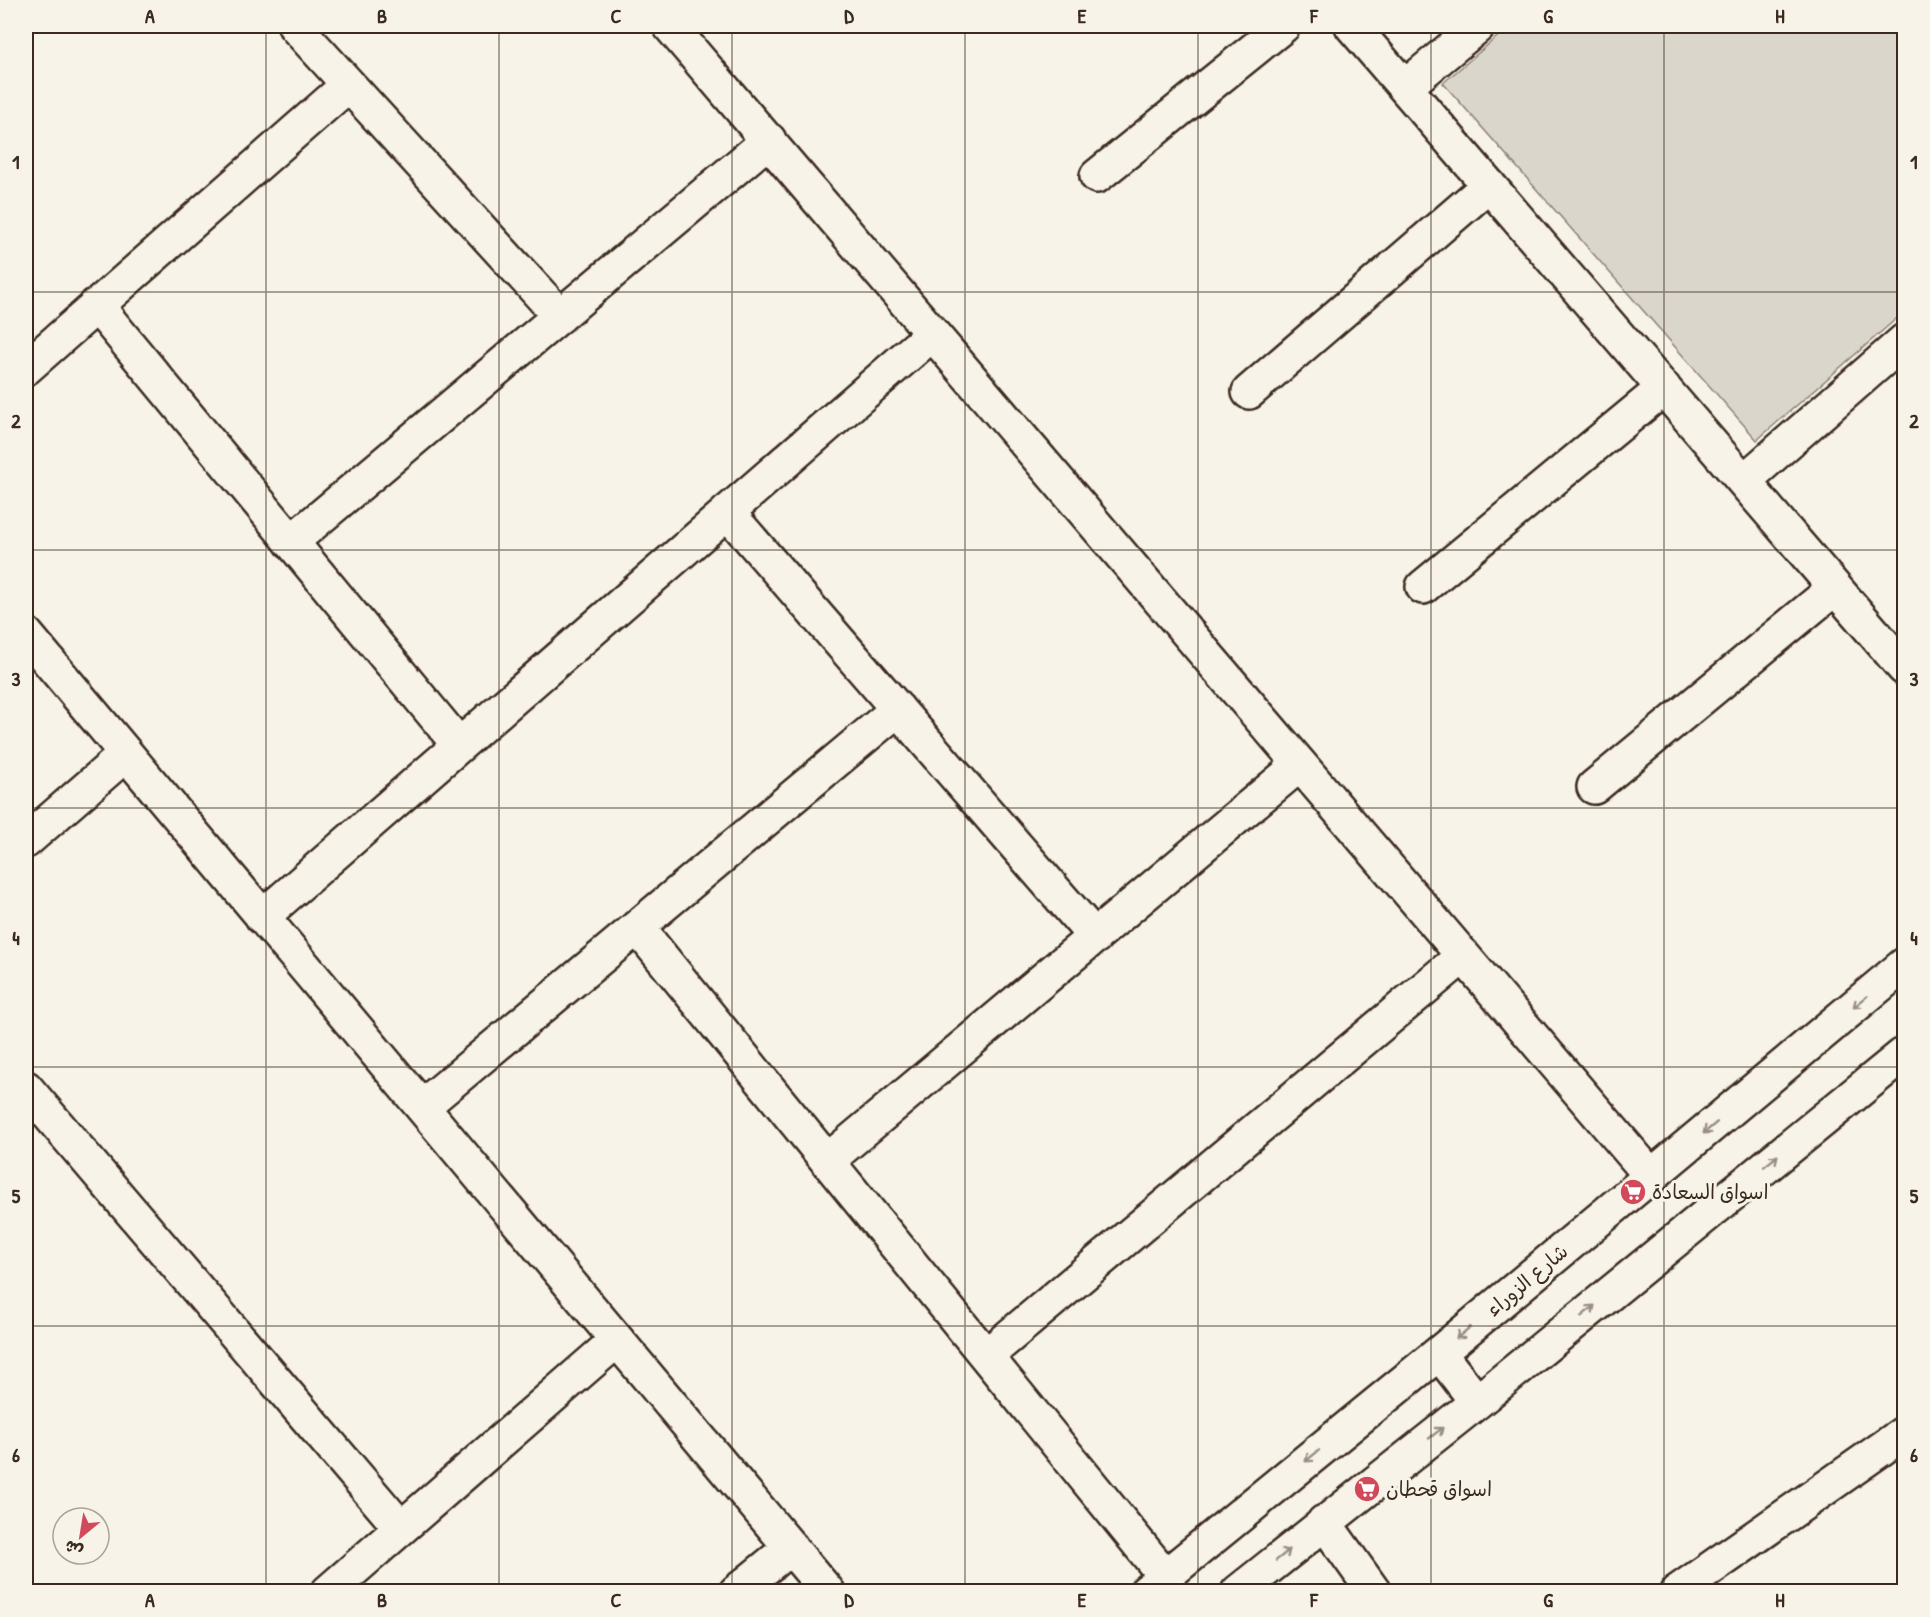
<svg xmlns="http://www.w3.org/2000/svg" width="1930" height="1617" viewBox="0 0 1930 1617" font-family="'Patrick Hand','Playpen Sans Arabic',sans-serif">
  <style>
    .green { fill: #dbd6cb; stroke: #8b8074; stroke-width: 1.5 }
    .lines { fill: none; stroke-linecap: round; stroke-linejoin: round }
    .street-casing { stroke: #3b2a1e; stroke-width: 38 }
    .secondary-casing { stroke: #3b2a1e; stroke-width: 38 }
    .street { stroke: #f7f3e8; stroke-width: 33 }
    .secondary { stroke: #f7f3e8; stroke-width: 33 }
    .oneway { stroke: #998e83 }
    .grid { fill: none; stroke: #3b2a1e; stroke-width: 1.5; stroke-opacity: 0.55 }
    .labels { text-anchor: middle; stroke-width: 6; stroke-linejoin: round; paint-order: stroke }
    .poi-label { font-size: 20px; fill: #3b2a1e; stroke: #f7f3e8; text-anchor: start }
    .street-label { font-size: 20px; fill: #3b2a1e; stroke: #f7f3e8 }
    .neatline { fill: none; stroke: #3b2a1e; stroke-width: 2 }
    .grid-label { font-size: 20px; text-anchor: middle; font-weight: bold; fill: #3b2a1e }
  </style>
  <rect width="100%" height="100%" fill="#f7f3e8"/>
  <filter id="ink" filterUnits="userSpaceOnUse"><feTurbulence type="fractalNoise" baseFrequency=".0167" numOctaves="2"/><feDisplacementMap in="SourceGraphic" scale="12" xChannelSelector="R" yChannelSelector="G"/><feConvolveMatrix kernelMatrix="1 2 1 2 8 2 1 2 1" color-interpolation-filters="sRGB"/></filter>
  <g filter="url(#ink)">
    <path class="green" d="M1510 26H1904V312L1757 440 1443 83Z"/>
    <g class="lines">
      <g class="street-casing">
        <path id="street" d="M295 26 560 316
          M670 26 1652 1177
          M1352 26 1904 668
          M1405 87 1478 26
          M1097 176 1283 26
          M96 305 459 745
          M26 368 348 85
          M1249 392 1489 185
          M1744 481 1904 341
          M727 512 1095 937
          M291 542 769 140
          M1423 587 1664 388
          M26 634 828 1592
          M1594 787 1835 588
          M26 841 126 754
          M262 917 932 334
          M637 927 1165 1576
          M26 1088 400 1527
          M422 1107 898 709
          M827 1161 1299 765
          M986 1356 1463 956
          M1324 1522 1374 1592
          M328 1592 617 1340
          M736 1592 791 1547
          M1677 1592 1904 1433"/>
      </g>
      <g class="secondary-casing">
        <path id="secondary" d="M1439 1353 1477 1402
          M1146 1592 1439 1353 1904 965
          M1238 1592 1477 1402 1904 1054"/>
      </g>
      <use href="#street" class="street"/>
      <use href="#secondary" class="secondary"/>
    </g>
    <defs><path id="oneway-shaft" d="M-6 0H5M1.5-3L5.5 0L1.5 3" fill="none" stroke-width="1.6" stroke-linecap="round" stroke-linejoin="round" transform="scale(1.5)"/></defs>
    <g class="oneway">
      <use href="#oneway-shaft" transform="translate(1860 1002) rotate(140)"/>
      <use href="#oneway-shaft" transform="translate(1710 1128) rotate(140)"/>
      <use href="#oneway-shaft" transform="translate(1771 1161) rotate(-39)"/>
      <use href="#oneway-shaft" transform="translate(1588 1311) rotate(-39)"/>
      <use href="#oneway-shaft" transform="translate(1463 1333) rotate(140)"/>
      <use href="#oneway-shaft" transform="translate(1436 1433) rotate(-38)"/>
      <use href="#oneway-shaft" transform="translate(1312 1456) rotate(141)"/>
      <use href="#oneway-shaft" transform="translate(1283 1555) rotate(-39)"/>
    </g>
  </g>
  <path class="grid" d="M266 26V1592M499 26V1592M732 26V1592M965 26V1592M1198 26V1592M1431 26V1592M1664 26V1592M26 292H1904M26 550H1904M26 808H1904M26 1067H1904M26 1326H1904"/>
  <defs>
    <g id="supermarket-disc" transform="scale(1.35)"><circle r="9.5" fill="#d1495b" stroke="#f7f3e8"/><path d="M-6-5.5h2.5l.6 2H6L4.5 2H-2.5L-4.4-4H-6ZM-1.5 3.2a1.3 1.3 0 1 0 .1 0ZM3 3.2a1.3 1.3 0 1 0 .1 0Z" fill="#fff"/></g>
  </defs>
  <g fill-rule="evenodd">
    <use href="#supermarket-disc" x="1633" y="1192"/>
    <use href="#supermarket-disc" x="1367" y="1489"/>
  </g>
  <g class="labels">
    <g class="poi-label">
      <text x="1652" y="1199">اسواق السعادة</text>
      <text x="1386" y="1496">اسواق قحطان</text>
    </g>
    <g class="street-label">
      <text transform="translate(1527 1280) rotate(-40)" y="7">شارع الزوراء</text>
    </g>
  </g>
  <rect width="1930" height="1617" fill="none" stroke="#f7f3e8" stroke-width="66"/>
  <g transform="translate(81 1536) rotate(210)"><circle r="28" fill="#f7f3e8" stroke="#aca397" stroke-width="1.5"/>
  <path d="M0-4.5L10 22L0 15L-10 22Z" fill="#d1495b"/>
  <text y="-9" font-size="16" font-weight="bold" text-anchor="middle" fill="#3b2a1e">ش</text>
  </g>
  <rect x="33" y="33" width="1864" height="1551" class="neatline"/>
  <g class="grid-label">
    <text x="150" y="23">A</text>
    <text x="382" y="23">B</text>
    <text x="616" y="23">C</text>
    <text x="849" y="23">D</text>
    <text x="1082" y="23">E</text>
    <text x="1314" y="23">F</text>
    <text x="1548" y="23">G</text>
    <text x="1780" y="23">H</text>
    <text x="16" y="169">1</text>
    <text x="1914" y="169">1</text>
    <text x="16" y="428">2</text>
    <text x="1914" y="428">2</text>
    <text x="16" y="686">3</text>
    <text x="1914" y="686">3</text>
    <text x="16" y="945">4</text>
    <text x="1914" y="945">4</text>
    <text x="16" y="1203">5</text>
    <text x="1914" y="1203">5</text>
    <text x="16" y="1462">6</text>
    <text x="1914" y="1462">6</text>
    <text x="150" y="1607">A</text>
    <text x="382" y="1607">B</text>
    <text x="616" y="1607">C</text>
    <text x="849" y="1607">D</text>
    <text x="1082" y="1607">E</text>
    <text x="1314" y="1607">F</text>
    <text x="1548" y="1607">G</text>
    <text x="1780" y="1607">H</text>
  </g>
</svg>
